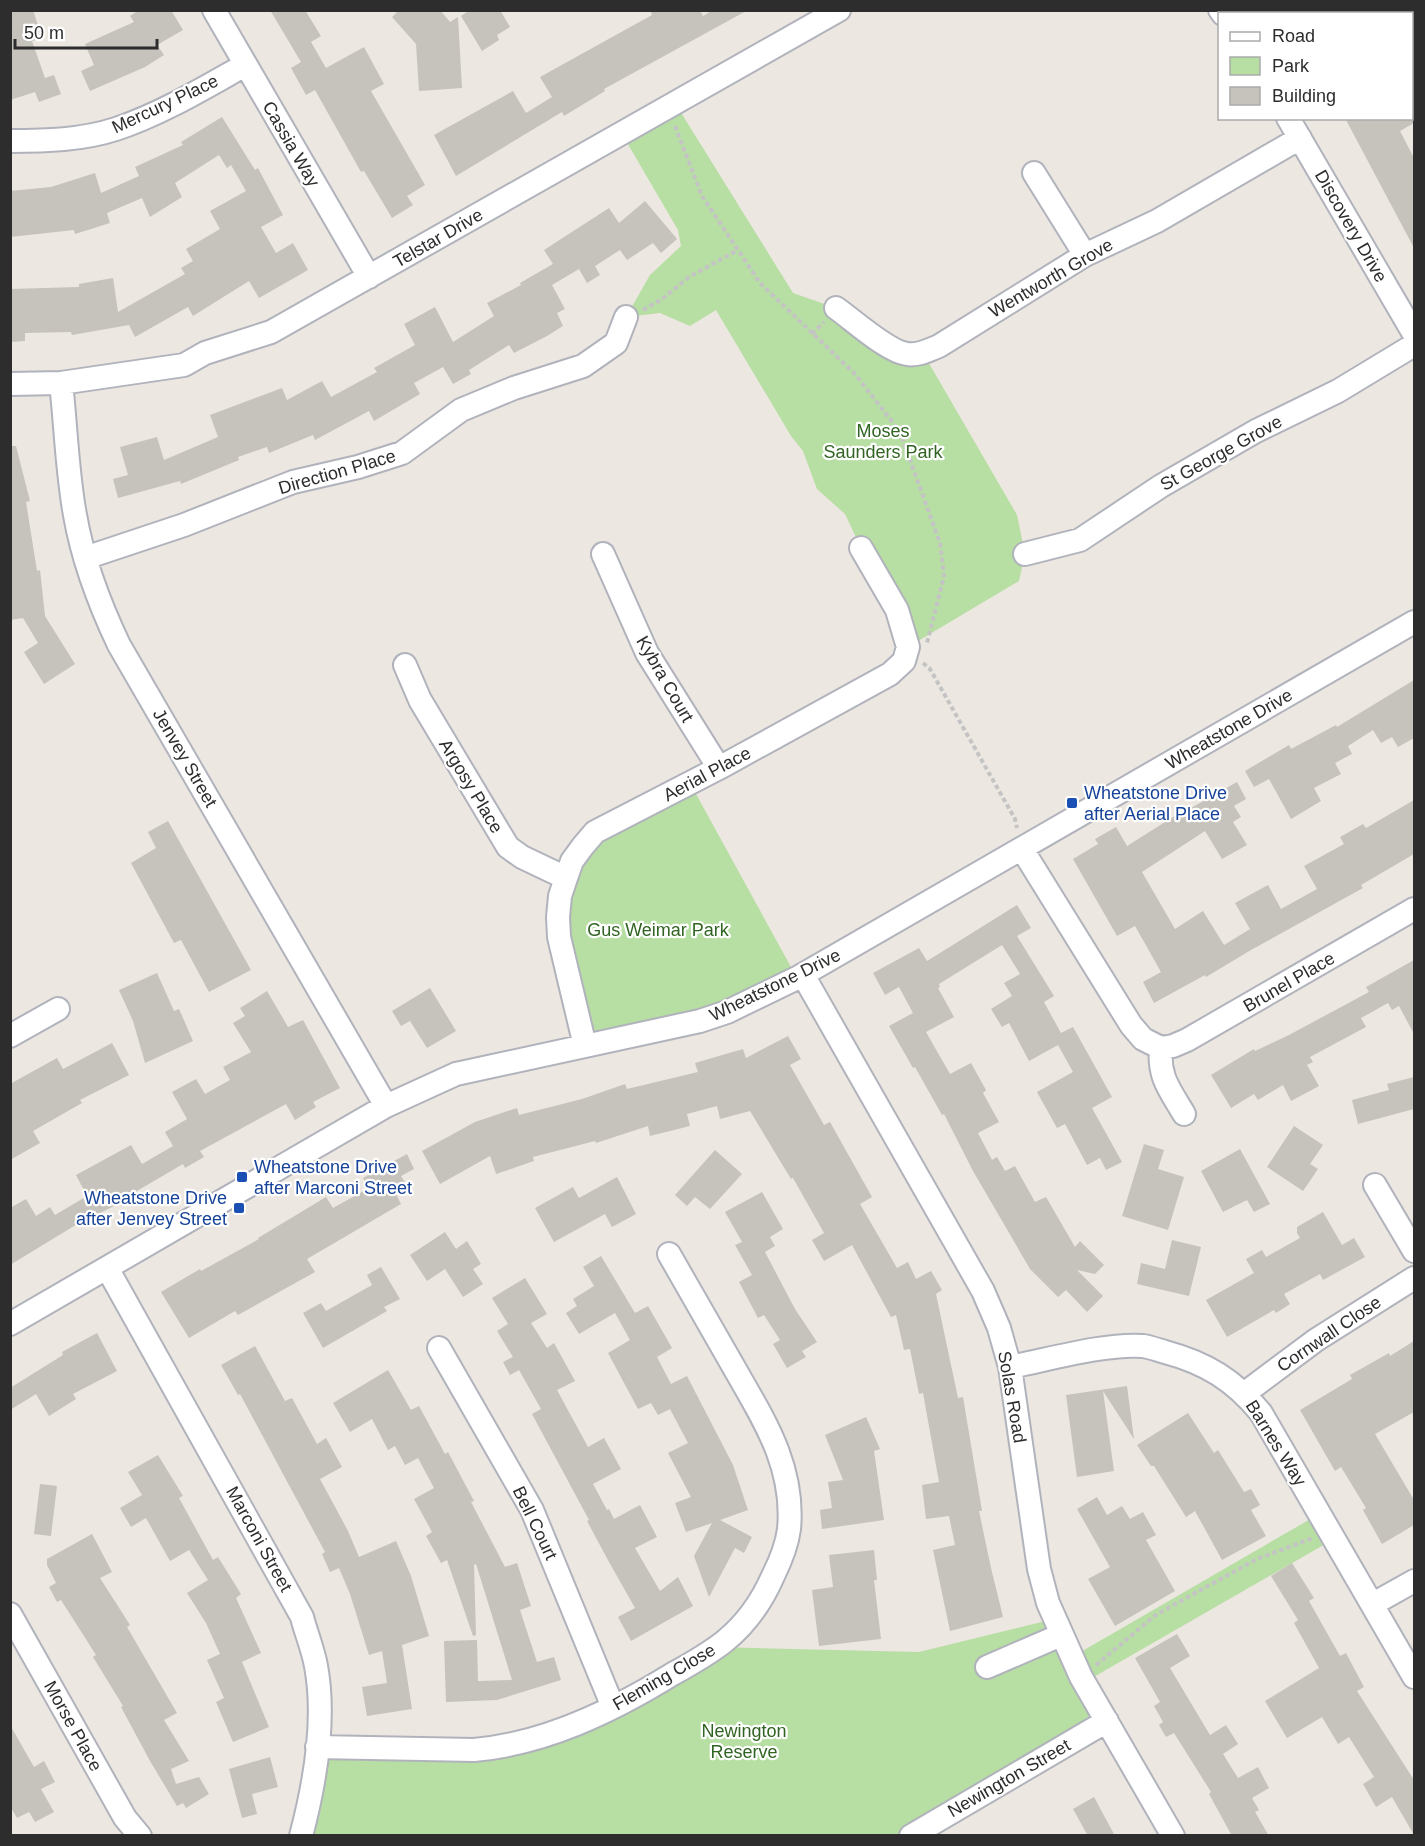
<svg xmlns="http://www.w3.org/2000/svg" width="1425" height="1846" viewBox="0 0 1425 1846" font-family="Helvetica,sans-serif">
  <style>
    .green { fill: #b7dea3 }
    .building { fill: #c6c2bc }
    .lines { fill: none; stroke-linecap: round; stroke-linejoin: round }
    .minor-casing { stroke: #b1b3bc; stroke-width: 26 }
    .path { stroke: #c4c4c4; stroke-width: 4; stroke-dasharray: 4.5 3; stroke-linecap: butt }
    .minor { stroke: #fff; stroke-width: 22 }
    .transit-dot { fill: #1a4fb4; stroke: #fff; stroke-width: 2 }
    .labels { text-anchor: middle; stroke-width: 4.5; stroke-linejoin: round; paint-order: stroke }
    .street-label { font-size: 18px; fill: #2d2d2d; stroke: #fff }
    .park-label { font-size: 18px; fill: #316422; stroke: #fff }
    .transit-label { font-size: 18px; fill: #164399; stroke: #fff; text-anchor: start }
  </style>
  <rect width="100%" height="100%" fill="#ede7e1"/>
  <path class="green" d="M675 103 793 293 836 308 923 353 1017 515 1025 554 1019 581 908 647 845 514 817 489 803 451 791 436 716 310 690 326 660 313 626 317 650 275 681 246 678 230 622 134Z
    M690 783 797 978 727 1012 585 1046 559 937 583 846Z
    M1319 1514 1334 1539 1085 1682 1107 1721 911 1835 301 1836 317 1747 530 1741 716 1647 919 1652 1054 1619 1072 1657Z"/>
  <path class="building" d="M10 10H33L42 38 32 41 45 78 54 75 61 94 39 102 35 92 10 100Z
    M139 10H171L183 30 157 45 164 55 145 67 90 91 81 71 94 65 85 44 134 22 130 16Z
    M270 10H305L321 36 311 42 326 68 364 47 384 84 371 91 425 185 407 196 413 205 392 218 364 171 361 172 315 90 306 95 291 68 301 62Z
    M399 10H440L450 22 458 17 462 88 419 91 416 44 392 17Z
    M470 10H500L510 27 497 35 499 40 482 51 461 16Z
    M650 10H700L703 16 713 10H748L604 89 605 91 564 116 562 112 456 176 434 135 513 91 526 113 552 97 540 77 652 15Z
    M222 117 255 170 258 168 283 215 261 227 276 253 293 243 308 270 259 298 249 281 193 316 188 307 135 337 129 325 72 335 71 332 25 333V341L10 342V289L79 287V284L113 278 118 312 185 274 181 268 193 261 186 249 220 229 210 211 246 191 231 165 227 168 219 155 175 183 182 197 150 217 142 198 107 213 110 223 75 234 74 230 10 237V191L51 187 95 173 101 193 139 176 135 167 183 145 181 142Z
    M1345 118H1414V123L1400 131 1414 158V248Z
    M645 201 677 239 661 253 653 243 627 260 620 250 595 266 600 275 587 283 579 269 552 285 565 309 557 313 563 326 547 336 514 353 509 345 469 370 471 374 453 384 443 367 414 383 420 394 374 421 369 411 315 440 313 435 269 453 267 447 238 457 239 460 181 484 180 481 118 498 113 479 128 475 120 447 157 437 164 460 218 437 210 415 282 388 287 400 322 381 331 397 377 372 374 368 415 345 404 324 435 307 453 342 494 316 487 303 521 285 520 283 553 264 544 250 609 208 619 223Z
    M10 446H16L30 501 26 502 37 571 40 570 45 616 75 664 44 684 24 652 38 643 23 618 10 620Z
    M1414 680V738L1398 747 1392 737 1381 743 1373 730 1348 746 1352 754 1335 763 1341 774 1314 788 1321 801 1291 819 1269 779 1254 787 1245 771 1289 745 1291 749 1336 725 1337 727Z
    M1237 782 1246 799 1234 806 1241 817 1233 822 1247 845 1222 859 1205 831 1142 872 1175 929 1203 911 1224 945 1250 929 1235 903 1268 885 1281 909 1317 889 1304 866 1344 844 1340 837 1363 824 1366 828 1414 800V854L1361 885 1363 888 1251 950 1206 977 1205 975 1154 1003 1143 982 1161 972 1135 926 1117 936 1073 859 1098 844 1095 839 1116 827 1127 846 1181 812 1182 813Z
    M168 821 251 970 209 992 181 940 174 943 131 863 156 848 148 832Z
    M1017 905 1031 928 1017 936 1054 996 1044 1002 1061 1033 1073 1027 1112 1097 1092 1108 1122 1162 1106 1170 1100 1158 1087 1165 1065 1124 1057 1128 1037 1092 1073 1072 1058 1045 1029 1061 1009 1023 1002 1027 991 1009 1012 996 1004 983 1020 974 1002 945 939 984 940 987 938 988 954 1017 926 1032 950 1074 971 1063 986 1090 983 1093 999 1122 978 1133 992 1160 997 1157 1005 1171 1015 1166 1035 1202 1046 1197 1075 1247 1080 1241 1104 1265 1095 1274 1077 1270 1103 1296 1087 1312 1066 1290 1058 1297 1030 1269 973 1171 944 1114 942 1115 915 1067 913 1068 889 1026 913 1013 899 987 885 995 873 973 919 948 927 961Z
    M1414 960V1034L1399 1006 1392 1010 1388 1003 1361 1018 1366 1027 1310 1057 1313 1062 1307 1065 1319 1086 1291 1101 1283 1085 1258 1100 1254 1094 1231 1108 1211 1075 1254 1049 1255 1051 1289 1035 1369 992 1366 987Z
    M157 973 174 1011 179 1009 193 1041 145 1063 133 1021 119 990Z
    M430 988 456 1031 427 1048 410 1021 401 1026 392 1011Z
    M267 991 288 1027 303 1020 340 1088 313 1102 316 1107 295 1120 286 1104 200 1151 204 1157 185 1168 183 1164 125 1198 126 1200 74 1226 10 1265V1208L26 1199 36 1216 50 1207 55 1215 87 1196 76 1175 131 1145 142 1164 173 1146 165 1132 187 1119 172 1092 196 1079 205 1094 230 1080 223 1067 251 1052 233 1023 245 1016 240 1008Z
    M788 1036 801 1059 790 1065 824 1125 830 1122 872 1197 860 1204 897 1268 908 1262 916 1279 931 1271 942 1290 936 1294 958 1398 963 1397 982 1511H979L991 1568 1003 1617 950 1631 933 1550 955 1545 949 1516 926 1519 922 1485 939 1482 923 1393 919 1394 910 1349 904 1350 896 1315 891 1317 852 1245 824 1261 812 1240 824 1233 793 1178 791 1179 750 1111 720 1119 717 1106 687 1114 690 1126 650 1136 648 1126 596 1143 595 1141 533 1157 534 1161 496 1174 490 1156 440 1184 422 1151 475 1122 517 1108 519 1115 582 1099 625 1084 627 1089 698 1072 695 1063 743 1049 746 1058Z
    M112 1043 129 1075 80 1100 82 1103 33 1131 40 1143 10 1160V1084L57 1058 63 1069Z
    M1414 1077V1109L1358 1124 1352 1100 1389 1090 1387 1084Z
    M1294 1126 1323 1145 1310 1164 1318 1169 1303 1191 1267 1167Z
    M1144 1144 1164 1150 1158 1169 1184 1177 1168 1230 1122 1216Z
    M1240 1149 1270 1204 1254 1212 1247 1200 1223 1212 1201 1171Z
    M715 1150 742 1174 710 1209 695 1197 687 1206 675 1195Z
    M407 1154 414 1169 401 1176 406 1184 394 1190 401 1204 307 1259 315 1272 238 1315 235 1311 189 1338 161 1292 200 1269 201 1271 259 1239 258 1238 326 1197 333 1208 369 1188 363 1178Z
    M617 1177 636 1214 612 1227 605 1214 554 1242 535 1208 573 1187 579 1198Z
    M762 1192 783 1229 770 1237 775 1246 765 1252 795 1309 817 1342 802 1351 806 1357 787 1368 773 1344 780 1340 764 1315 758 1318 739 1282 752 1275 735 1245 742 1242 725 1212Z
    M1323 1212 1342 1245 1354 1238 1365 1257 1323 1280 1320 1274 1284 1294 1290 1304 1276 1313 1274 1310 1227 1337 1206 1300 1254 1273 1246 1259 1262 1250 1266 1257 1300 1238 1297 1233V1227Z
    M445 1232 456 1249 467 1241 481 1264 473 1269 483 1284 463 1297 445 1269 427 1281 410 1255Z
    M1172 1240 1201 1247 1189 1296 1137 1284 1141 1263 1165 1269Z
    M601 1256 635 1313 648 1306 672 1348 657 1357 671 1384 687 1376 733 1465 748 1510 720 1520 752 1537 744 1553 735 1548 709 1597 694 1556 712 1523 686 1532 675 1503 691 1497 668 1453 688 1443 670 1409 658 1415 651 1403 638 1409 608 1353 630 1340 615 1313 579 1334 566 1313 577 1306 573 1299 594 1286 583 1267Z
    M381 1267 400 1299 384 1307 387 1311 323 1348 303 1313 321 1303 326 1311 372 1285 367 1275Z
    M525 1278 547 1314 531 1323 547 1348 554 1343 575 1381 557 1390 588 1447 604 1438 621 1469 593 1484 607 1510 609 1509 614 1519 640 1505 657 1537 635 1548 660 1591 678 1577 693 1606 631 1641 618 1617 635 1608 609 1562 587 1521 589 1520 532 1414 541 1409 519 1370 510 1375 503 1362 513 1357 497 1331 508 1324 492 1298Z
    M97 1333 117 1371 73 1394 76 1399 49 1416 36 1394 10 1410V1388L63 1355 62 1352Z
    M1414 1341V1412L1375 1434 1414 1500V1525L1382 1544 1363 1510 1366 1508 1341 1467 1335 1471 1300 1410 1352 1379 1350 1375 1389 1353 1390 1356Z
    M255 1346 285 1401 292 1398 317 1444 326 1438 342 1467 320 1479 348 1531 359 1557 396 1541 411 1576 429 1636 402 1645 412 1709 367 1716 362 1687 387 1683 382 1651 369 1655 350 1594 339 1568 330 1572 322 1554 325 1552 240 1394 238 1395 221 1365Z
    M388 1370 411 1410 419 1406 445 1454 448 1452 474 1501 471 1502 505 1567 517 1563 531 1606 520 1610 537 1662 554 1657 561 1680 497 1700 446 1702 444 1641 477 1640 478 1681 512 1680 476 1564 474 1565 476 1635 473 1636 447 1560 441 1563 426 1536 432 1532 414 1499 434 1488 418 1458 405 1465 395 1446 388 1450 372 1419 350 1432 333 1403Z
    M1127 1386 1134 1439 1103 1391 1114 1471 1077 1477 1066 1395Z
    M1188 1413 1214 1453 1218 1450 1244 1492 1251 1489 1260 1505 1251 1510 1266 1536 1222 1560 1195 1511 1186 1517 1154 1466H1151L1137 1445Z
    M866 1417 880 1449 874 1451 884 1520 822 1529 820 1510 832 1508 828 1482 843 1480 825 1435Z
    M158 1455 183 1496 179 1498 213 1560 218 1557 241 1594 236 1598 261 1653 242 1662 269 1727 233 1742 216 1702 224 1698 207 1660 220 1654 206 1623 187 1593 208 1580 189 1550 170 1561 146 1518 131 1527 120 1508 142 1495 128 1472Z
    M40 1484 57 1486 51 1536 34 1534Z
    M1097 1497 1107 1515 1122 1506 1130 1519 1143 1512 1156 1535 1146 1540 1175 1591 1115 1626 1088 1579 1110 1567 1077 1509Z
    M92 1534 112 1572 100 1578 130 1625 127 1627 177 1713 164 1720 189 1761 171 1769 176 1784 199 1777 209 1794 186 1808 183 1803 177 1806 150 1761 121 1707 123 1706 93 1657 96 1655 61 1600 57 1602 49 1587 56 1583 47 1565V1559Z
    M874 1550 877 1580H874L881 1639 819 1646 812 1590 833 1587 829 1555Z
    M1292 1563 1314 1598 1309 1601 1340 1656 1346 1653 1364 1687 1357 1691 1414 1780V1835L1392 1797 1376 1807 1363 1784 1374 1777 1349 1737 1338 1744 1322 1717 1287 1738 1265 1701 1319 1668 1294 1623 1298 1620 1271 1576Z
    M1177 1634 1190 1656 1170 1668 1210 1735 1226 1725 1238 1744 1223 1754 1238 1778 1258 1767 1269 1788 1252 1798 1259 1810 1255 1812 1269 1836H1232L1209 1794 1211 1792 1174 1733 1166 1737 1159 1725 1163 1722 1154 1706 1160 1702 1135 1658Z
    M10 1725 34 1767 44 1761 55 1782 41 1789 54 1812 35 1822 29 1812 17 1818 10 1806Z
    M270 1757 278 1787 252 1794 257 1814 242 1818 229 1769Z
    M1094 1797 1115 1836H1088L1073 1809Z"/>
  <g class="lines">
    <g class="minor-casing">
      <path id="minor" d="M214 10 369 277
        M1220 10 1223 14
        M1288 118 1414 334
        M10 141C46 141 82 140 116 129 161 114 204 88 245 65
        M1034 173 1085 255
        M836 308C853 320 888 352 907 354 918 356 929 350 939 346L1085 255 1157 221 1300 138
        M61 383C66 427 67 472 75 515 83 561 99 603 119 645L386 1106
        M10 384 61 383 184 365 205 353 271 332 839 10
        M603 554 647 653 719 768
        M1025 554 1080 540 1161 486 1256 431 1338 391 1414 345
        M85 558 184 525 293 482 358 467 402 453 461 410 514 388 583 366 616 343 626 317
        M405 665 420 700 508 847 522 857 566 878
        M1022 849 1131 1025 1143 1039 1161 1048C1158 1077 1170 1090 1184 1114
        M803 975 983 1291 999 1328 1010 1367 1039 1569 1048 1603 1081 1677 1173 1836
        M10 1036 58 1009
        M585 1046 559 937 558 917 560 896 566 878 572 861 583 846 595 832 719 768 890 674 904 661 908 647 897 610 861 548
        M1161 1048 1173 1046 1187 1040 1414 909
        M1375 1185 1414 1251
        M107 1268 302 1617C306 1633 313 1649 316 1666 326 1720 315 1783 301 1836
        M10 1324 386 1106 456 1074 700 1021 727 1012 797 978 1414 622
        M439 1348 532 1510 613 1707
        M1010 1367C1047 1360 1106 1343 1143 1346 1150 1347 1158 1350 1165 1352 1206 1363 1234 1380 1261 1413L1414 1677
        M1245 1393 1316 1340 1414 1278
        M1373 1604 1414 1581
        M10 1614 125 1818 140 1836
        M987 1667 1061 1635
        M317 1747 474 1750C544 1744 611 1712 671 1675 689 1665 709 1654 725 1641 746 1624 762 1601 773 1576 780 1562 787 1545 789 1529 795 1465 762 1417 732 1364 711 1328 690 1291 669 1254
        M911 1836 1107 1721"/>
    </g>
    <path class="path" d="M675 126 702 196 760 283 855 374 900 432 940 543 944 576 927 643
      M643 310 662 299 689 277 738 250
      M812 334 824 322
      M923 663 930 669 1015 819 1017 828
      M1096 1665 1157 1614 1257 1559 1313 1538"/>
    <use href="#minor" class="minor"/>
  </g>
  <g class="transit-dot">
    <rect x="1066" y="797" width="12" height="12" rx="3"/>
    <rect x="236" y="1171" width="12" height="12" rx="3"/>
    <rect x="233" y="1202" width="12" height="12" rx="3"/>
  </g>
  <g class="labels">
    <g class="street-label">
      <text transform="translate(165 104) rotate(-25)" y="6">Mercury Place</text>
      <text transform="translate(291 144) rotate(60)" y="6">Cassia Way</text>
      <text transform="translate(1351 226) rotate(60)" y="6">Discovery Drive</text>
      <text transform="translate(438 238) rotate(-30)" y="6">Telstar Drive</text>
      <text transform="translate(1051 278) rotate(-30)" y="6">Wentworth Grove</text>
      <text transform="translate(1221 453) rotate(-29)" y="6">St George Grove</text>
      <text transform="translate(337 472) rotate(-16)" y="6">Direction Place</text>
      <text transform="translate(665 679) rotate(60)" y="6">Kybra Court</text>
      <text transform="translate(1229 729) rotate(-30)" y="6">Wheatstone Drive</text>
      <text transform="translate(185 758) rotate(60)" y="6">Jenvey Street</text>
      <text transform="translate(707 774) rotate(-28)" y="6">Aerial Place</text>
      <text transform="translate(471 786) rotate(59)" y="6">Argosy Place</text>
      <text transform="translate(1289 982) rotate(-30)" y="6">Brunel Place</text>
      <text transform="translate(775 985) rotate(-26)" y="6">Wheatstone Drive</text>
      <text transform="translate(1329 1334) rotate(-34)" y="6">Cornwall Close</text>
      <text transform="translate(1012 1397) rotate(80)" y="6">Solas Road</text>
      <text transform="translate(1276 1443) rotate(58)" y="6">Barnes Way</text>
      <text transform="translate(535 1523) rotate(64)" y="6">Bell Court</text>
      <text transform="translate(259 1539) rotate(61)" y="6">Marconi Street</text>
      <text transform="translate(664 1677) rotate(-30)" y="6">Fleming Close</text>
      <text transform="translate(73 1726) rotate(61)" y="6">Morse Place</text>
      <text transform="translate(1009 1778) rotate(-30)" y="6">Newington Street</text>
    </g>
    <g class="park-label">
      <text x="883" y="437">Moses<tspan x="883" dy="21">Saunders Park</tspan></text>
      <text x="658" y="936">Gus Weimar Park</text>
      <text x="744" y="1737">Newington<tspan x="744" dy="21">Reserve</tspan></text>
    </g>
    <g class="transit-label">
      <text x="1084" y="799">Wheatstone Drive<tspan x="1084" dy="21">after Aerial Place</tspan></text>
      <text x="254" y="1173">Wheatstone Drive<tspan x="254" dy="21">after Marconi Street</tspan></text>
      <text x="227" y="1204" text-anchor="end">Wheatstone Drive<tspan x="227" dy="21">after Jenvey Street</tspan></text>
    </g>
  </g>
  <rect width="1425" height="1846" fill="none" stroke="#2d2d2d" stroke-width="24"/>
  <rect x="1218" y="12" width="195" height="108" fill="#ffffff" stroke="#ababab" stroke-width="1.5"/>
  <rect x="1230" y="32" width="30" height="9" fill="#ffffff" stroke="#ababab" stroke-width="1.5"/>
  <text x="1272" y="42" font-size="18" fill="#2d2d2d">Road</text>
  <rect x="1230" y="57" width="30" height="18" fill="#b7dea3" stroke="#ababab" stroke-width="1.5"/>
  <text x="1272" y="72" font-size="18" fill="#2d2d2d">Park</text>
  <rect x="1230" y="87" width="30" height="18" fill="#c6c2bc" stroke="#ababab" stroke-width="1.5"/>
  <text x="1272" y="102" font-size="18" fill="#2d2d2d">Building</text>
  <path d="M15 39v9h142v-9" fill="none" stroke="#2d2d2d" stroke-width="3"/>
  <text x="24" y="39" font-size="18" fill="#2d2d2d" stroke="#ffffff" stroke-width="4.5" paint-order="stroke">50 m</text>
</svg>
